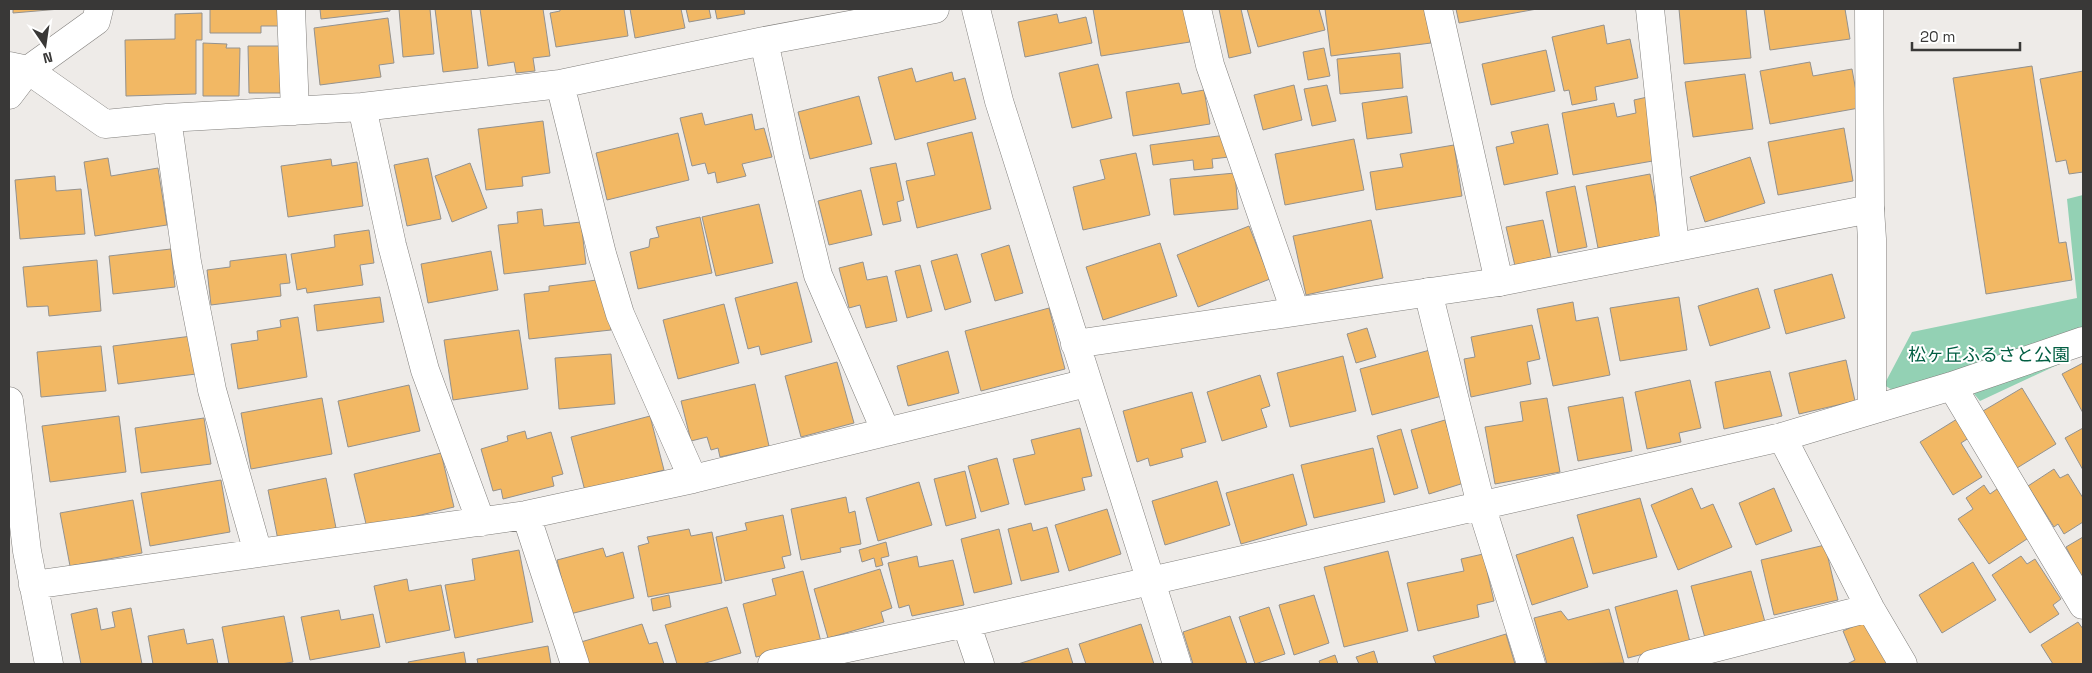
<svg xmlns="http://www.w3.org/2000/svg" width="2092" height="673" viewBox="0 0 2092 673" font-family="'Space Grotesk','Noto Sans JP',sans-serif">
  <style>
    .green { fill: #93d1b4 }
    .building { fill: #f2b864; stroke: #94928f }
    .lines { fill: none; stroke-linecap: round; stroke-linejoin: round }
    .street-casing { stroke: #817f7c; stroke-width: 29 }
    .secondary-casing { stroke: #817f7c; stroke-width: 29 }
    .street { stroke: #fff; stroke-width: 28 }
    .secondary { stroke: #fff; stroke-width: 28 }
    .labels { text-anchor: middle; stroke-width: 4; stroke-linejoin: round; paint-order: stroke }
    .park-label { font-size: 18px; fill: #015e42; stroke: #fff }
  </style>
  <rect width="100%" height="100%" fill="#eeebe8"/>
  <path class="green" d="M2083 195V353L1980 401 1970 389 1921 407 1884 385 1912 332 2077 298 2067 199Z"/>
  <path class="building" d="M13 9H60L13 13Z
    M210 9H280V26H261V33H210Z
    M320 9H390V11L321 19Z
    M399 9H430L434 54 403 57Z
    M435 9H471L478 68 443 72Z
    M480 9H543L550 56 533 58 535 71 516 73 514 62 488 66Z
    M560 9H624L628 36 556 47 550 13 560 11Z
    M630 9H681L685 28 635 38Z
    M686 9H709L711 18 689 22Z
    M715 9H744L745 14 717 19Z
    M1093 9H1185L1190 42 1101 56Z
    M1219 9H1241L1251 53 1229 58Z
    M1247 9H1319L1325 30 1258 47Z
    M1325 9H1426L1431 43 1331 56Z
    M1456 9H1537L1459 23Z
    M1679 9H1746L1751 58 1684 64Z
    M1764 9H1845L1850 39 1770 50Z
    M202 13V40H196V94L126 96 125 40 175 39V14Z
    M1057 14 1059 23 1086 17 1092 43 1025 57 1018 22Z
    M388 18 394 63 379 65 381 77 320 85 314 28Z
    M1604 25 1607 44 1630 39 1638 78 1595 87 1597 100 1572 105 1569 90 1564 91 1552 37Z
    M203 43 227 44 226 48H240L239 96H203Z
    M248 46H286L285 93H249Z
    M1324 48 1330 76 1308 80 1303 52Z
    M1546 50 1555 91 1491 105 1482 64Z
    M1400 53 1403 88 1340 94 1337 59Z
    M1810 62 1813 76 1852 69 1859 108 1770 124 1760 71Z
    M1098 64 1112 118 1072 128 1059 73Z
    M2032 66 2059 243 2066 242 2072 280 1986 294 1953 78Z
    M912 68 916 82 952 72 954 81 965 78 976 119 895 140 878 77Z
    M2083 71V172L2069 174 2066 160 2056 162 2040 79Z
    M1745 74 1753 129 1693 137 1685 82Z
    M1179 83 1182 94 1204 90 1210 124 1133 136 1126 92Z
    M1294 85 1302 120 1263 130 1254 95Z
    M1327 85 1336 121 1312 126 1304 89Z
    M859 96 872 144 810 159 798 112Z
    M1407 96 1412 133 1367 139 1362 103Z
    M1652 96 1664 159 1573 175 1562 113 1614 103 1617 117 1636 113 1634 100Z
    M702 113 705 125 752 114 755 130 764 128 772 157 742 164 746 176 717 183 715 172 708 174 705 163 692 166 680 118Z
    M543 121 550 173 522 177 523 186 486 190 478 129Z
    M1548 124 1558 174 1504 185 1496 147 1514 143 1511 132Z
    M1844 128 1853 181 1778 195 1768 142Z
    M972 132 991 209 917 228 906 181 935 175 927 143Z
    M678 133 689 180 607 200 596 153Z
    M1226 135 1229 157 1212 159 1213 168 1194 170 1193 160 1153 165 1150 145Z
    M1354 139 1364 190 1285 205 1275 154Z
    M1454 145 1462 196 1376 210 1370 172 1403 167 1400 154Z
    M1136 153 1150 215 1083 230 1073 187 1105 179 1100 160Z
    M1750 157 1765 203 1705 222 1690 177Z
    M108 158 111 176 158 168 167 225 95 236 84 162Z
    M428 158 441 219 407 226 394 165Z
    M331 159 332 166 357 162 363 206 288 217 281 166Z
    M470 163 487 208 452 222 435 176Z
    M896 163 904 200 897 202 901 221 883 225 870 168Z
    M1235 173 1238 209 1174 215 1170 179Z
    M1650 174 1662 236 1598 248 1586 186Z
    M55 176 56 191 81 189 85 234 20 239 15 180Z
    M1575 186 1587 247 1558 253 1546 192Z
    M861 190 872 235 829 245 818 201Z
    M759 204 773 263 716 276 702 217Z
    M542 209 544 226 581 222 586 264 504 274 498 225 518 223 517 212Z
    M700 217 712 273 638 289 630 252 649 247 650 239 659 237 656 227Z
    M1371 220 1383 278 1306 295 1293 236Z
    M1543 220 1551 257 1515 266 1506 227Z
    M1249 226 1270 279 1198 307 1177 255Z
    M369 230 374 263 360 265 363 285 307 293 306 288 297 290 291 254 335 247 334 235Z
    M1160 243 1177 296 1103 320 1086 267Z
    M1009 245 1023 293 995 301 981 254Z
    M171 249 175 287 113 294 109 256Z
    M491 251 498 290 428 303 421 264Z
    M286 254 290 283 280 284 281 296 211 305 207 270 230 267V261Z
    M957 254 971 302 945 310 931 261Z
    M97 260 101 311 49 316 48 306 27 307 23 267Z
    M863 262 867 280 887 276 897 321 866 328 860 305 849 308 839 268Z
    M920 265 932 311 907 318 895 271Z
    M1832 274 1845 318 1786 334 1774 290Z
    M605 279 611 330 529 339 524 294 549 291V286Z
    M797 282 812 342 761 355 759 346 748 349 735 298Z
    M1758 288 1770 328 1710 346 1698 306Z
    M380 297 384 322 317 331 314 305Z
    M1679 297 1687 350 1620 361 1610 308Z
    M1573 302 1576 321 1598 317 1610 375 1553 386 1537 309Z
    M724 304 739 363 678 379 663 320Z
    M1049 308 1065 369 981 391 965 331Z
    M298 317 307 377 238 389 231 344 258 340 257 331 281 327 280 320Z
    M1532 325 1540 359 1527 362 1531 384 1471 397 1464 359 1475 357 1471 337Z
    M1367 328 1376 357 1356 363 1347 334Z
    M519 330 528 389 453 400 444 340Z
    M192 336 196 374 118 384 113 346Z
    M101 346 106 391 41 397 37 352Z
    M1430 350 1442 396 1372 415 1360 369Z
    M948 351 959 393 908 406 897 366Z
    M611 354 615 404 559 409 555 358Z
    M1343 356 1356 411 1290 427 1277 373Z
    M1846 360 1855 401 1799 414 1789 373Z
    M837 362 854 423 801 437 785 376Z
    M2083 363V413L2062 374Z
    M1770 371 1782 416 1724 429 1715 382Z
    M1260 375 1270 406 1261 409 1267 427 1222 441 1207 392Z
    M1690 380 1701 428 1679 433 1681 442 1647 449 1635 392Z
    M755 384 769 446 720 457 718 448 711 450 707 437 691 441 681 401Z
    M409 385 420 431 348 447 338 401Z
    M2022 388 2056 444 2017 468 1983 411Z
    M1192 392 1206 442 1181 449 1183 457 1150 466 1148 458 1137 462 1123 411Z
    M1623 397 1632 451 1578 461 1568 407Z
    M322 398 332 454 251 469 241 413Z
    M1547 398 1560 472 1495 484 1485 427 1523 421 1520 402Z
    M119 416 126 472 50 482 42 426Z
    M650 416 664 470 585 491 571 437Z
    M204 418 211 464 141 473 135 428Z
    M1957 419 1969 438 1961 443 1982 477 1953 495 1920 442Z
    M1445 420 1464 483 1429 494 1411 430Z
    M1080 428 1092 476 1082 478 1085 490 1025 505 1013 459 1035 454 1031 440Z
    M2083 428V470L2065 438Z
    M1401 429 1418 488 1394 495 1377 436Z
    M525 431 527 439 551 432 563 474 552 477 554 486 503 499 501 489 493 491 481 449 508 441 507 436Z
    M1373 448 1385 502 1314 518 1301 465Z
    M441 453 454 507 367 528 354 474Z
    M997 458 1009 504 981 512 968 466Z
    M2054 469 2060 478 2068 474 2083 498V522L2064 534 2058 524 2054 527 2028 486Z
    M965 471 976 518 946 526 934 479Z
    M1293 474 1307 525 1241 544 1226 493Z
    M326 478 336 528 278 540 268 490Z
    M221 480 230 532 150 546 141 493Z
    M1217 481 1230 525 1165 545 1152 501Z
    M919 482 932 525 878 541 866 498Z
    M1984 485 1990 494 1997 489 2030 537 1989 564 1958 519 1973 509 1966 498Z
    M1692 488 1701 509 1713 504 1732 547 1678 570 1651 505Z
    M1774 488 1792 531 1756 545 1739 503Z
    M846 497 849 513 855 511 861 544 840 548 841 552 801 560 791 509Z
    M1640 498 1657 557 1593 574 1577 515Z
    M133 500 142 553 70 566 60 513Z
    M1107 509 1121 554 1069 571 1055 525Z
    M783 515 791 555 782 557 785 568 725 581 716 537 747 530 745 523Z
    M1031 523 1033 531 1047 527 1059 572 1021 581 1008 529Z
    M689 529 691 536 712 532 722 583 648 597 638 546 649 543 647 537Z
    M999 529 1012 584 974 593 961 539Z
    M1573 537 1588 587 1532 605 1516 555Z
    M2083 537V580L2066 547Z
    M886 542 889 556 881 558 883 565 876 567 874 558 862 562 859 550Z
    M1825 545 1838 600 1774 615 1761 560Z
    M603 548 606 557 623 552 634 598 570 614 557 560Z
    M519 550 533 622 455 638 445 585 475 580 472 559Z
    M1388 551 1408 631 1344 647 1324 567Z
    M1483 554 1494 601 1477 605 1479 617 1418 631 1407 583 1464 571 1461 559Z
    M917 556 919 567 953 560 964 605 912 616 909 605 899 608 888 563Z
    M2021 556 2027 564 2035 559 2061 599 2053 605 2059 614 2030 633 1992 575Z
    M1973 562 1996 600 1942 633 1919 595Z
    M880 569 892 608 881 612 884 622 828 638 814 589Z
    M803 571 821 642 756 657 743 604 776 595 772 579Z
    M1751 571 1765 622 1705 638 1691 586Z
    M407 579 409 591 441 585 450 630 386 643 374 586Z
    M1677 590 1690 642 1628 658 1615 607Z
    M669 595 671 607 653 611 651 599Z
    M1314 595 1329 643 1294 655 1279 605Z
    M727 607 741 653 702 664H677L665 625Z
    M1269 607 1285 654 1255 664 1239 617Z
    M97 608 101 630 115 627 112 612 131 608 142 664H81L71 614Z
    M1609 609 1624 663 1547 664 1534 618 1561 611 1568 620Z
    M339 610 341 620 373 614 380 647 310 660 301 617Z
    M284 616 293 662 281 664H229L222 627Z
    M1230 616 1247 664H1193L1183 632Z
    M1868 620 1887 664H1847L1855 660 1843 631Z
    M2078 622 2083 629V664H2053L2041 645Z
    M642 624 649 644 657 642 664 664H587L581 642Z
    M1141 624 1154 664H1086L1079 644Z
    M184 629 187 644 213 639 218 664H153L148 636Z
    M1506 634 1515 664H1436L1433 656Z
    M548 646 551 664H478L477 659Z
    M1068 648 1073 664H1018Z
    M1374 651 1378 664H1359L1356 657Z
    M464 652 466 664H409L408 662Z
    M1335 655 1338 664H1320L1319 661Z"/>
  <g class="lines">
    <g class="street-casing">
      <path id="street" d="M291 9 295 111
        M1197 9 1210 65 1295 311
        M1438 9 1499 282
        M1650 9 1675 247
        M764 41 789 157 818 275 886 432
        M9 66 28 70 105 124 167 118 362 107 560 84 764 41 935 9
        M560 84 602 254 620 314 693 479
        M9 95 28 70 96 21 99 9
        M362 107 392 245 425 370 481 522
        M167 118 187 262 212 390 258 553
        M1870 209 1872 239V410
        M1428 292 1481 505 1531 664
        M1952 386 2083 605
        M9 401 27 551 49 664
        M1782 437 1870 608 1903 664
        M526 515 575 664
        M33 585 526 515 693 479 1087 383
        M966 623 980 664
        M772 664 966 623 1782 437 1952 386 2083 341
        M1652 664 1870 608"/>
    </g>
    <g class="secondary-casing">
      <path id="secondary" d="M976 9 999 101 1177 664
        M1075 344 1499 282 1870 209 1869 9"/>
    </g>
    <use href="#street" class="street"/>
    <use href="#secondary" class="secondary"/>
  </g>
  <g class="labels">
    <g class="park-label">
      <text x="1989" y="361">松ヶ丘ふるさと公園</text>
    </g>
  </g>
  <rect width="2092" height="673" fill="none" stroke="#393837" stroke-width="20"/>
  <g transform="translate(45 45) rotate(167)" stroke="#ffffff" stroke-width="4" paint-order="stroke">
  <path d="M0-4L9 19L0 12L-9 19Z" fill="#393837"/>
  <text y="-8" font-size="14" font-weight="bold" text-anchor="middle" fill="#393837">N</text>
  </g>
  <path d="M1912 42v8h108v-8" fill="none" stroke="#393837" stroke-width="2.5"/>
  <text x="1920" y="42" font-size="15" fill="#393837" stroke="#ffffff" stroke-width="4" paint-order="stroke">20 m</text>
</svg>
